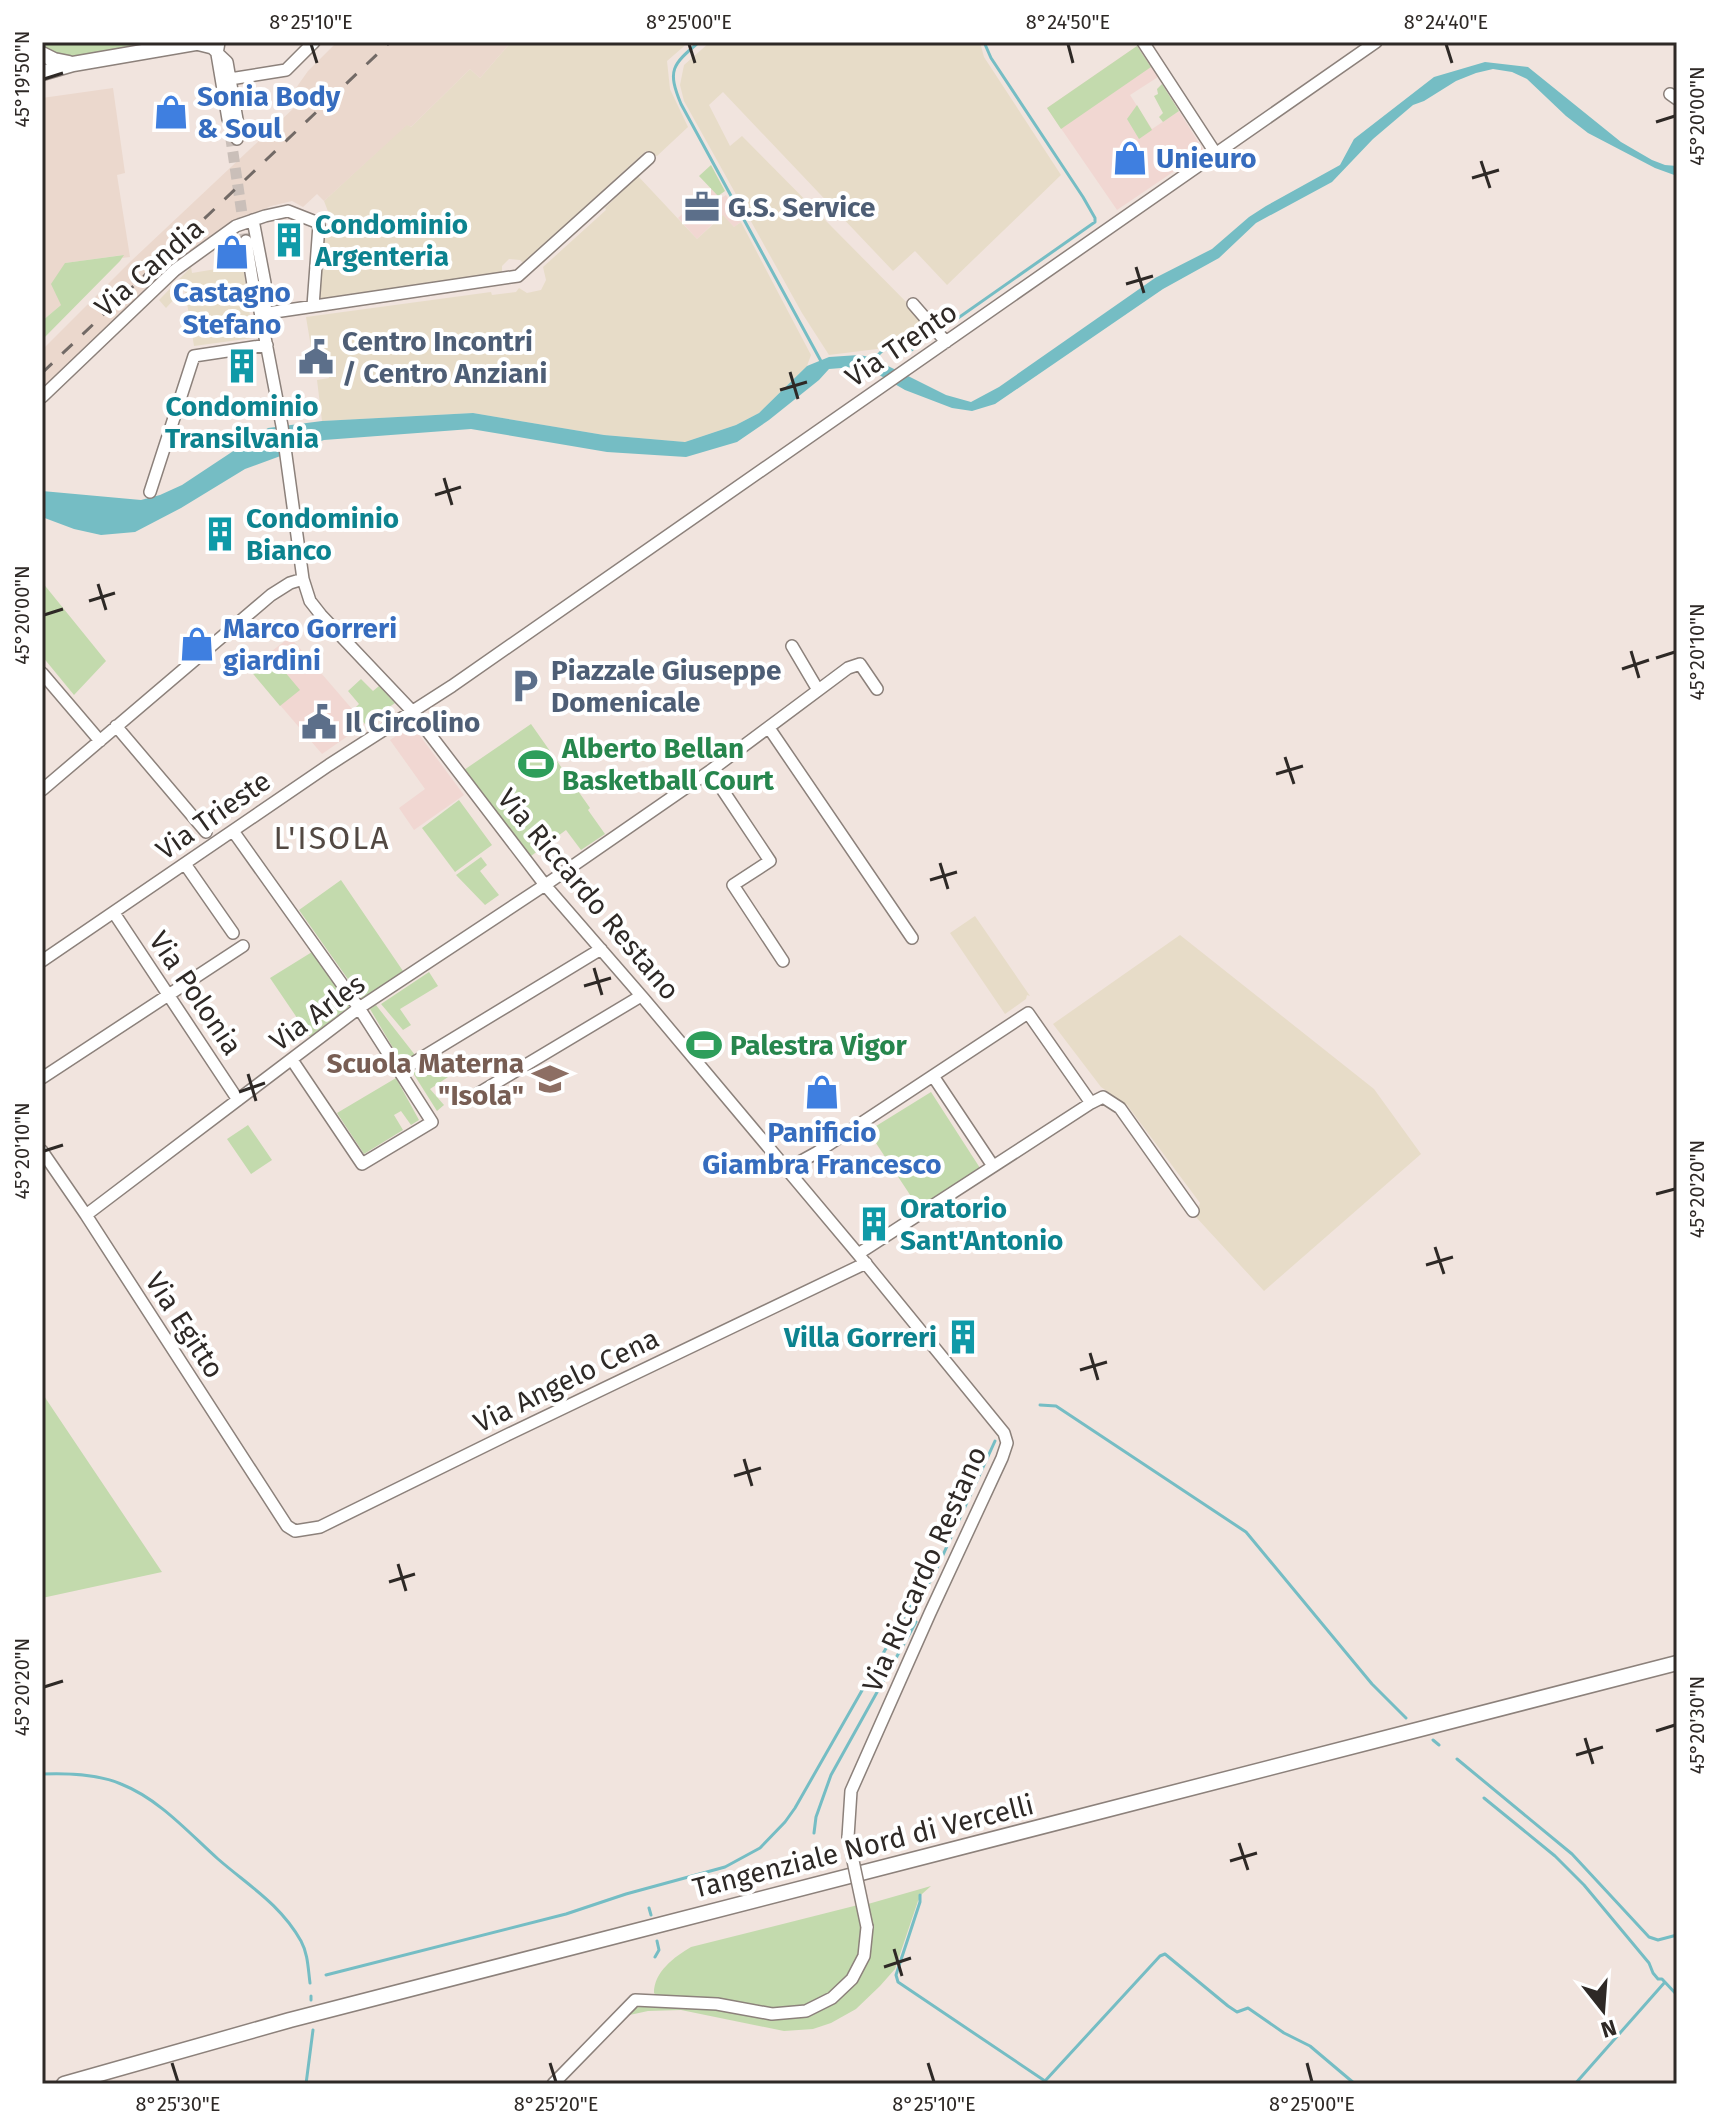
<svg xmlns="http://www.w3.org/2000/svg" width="1719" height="2126" viewBox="0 0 1719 2126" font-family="'Fira Sans',sans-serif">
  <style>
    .commercial { fill: #f1d7d2 }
    .industrial { fill: #e7dcc8 }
    .built { fill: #ebd8cd }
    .green { fill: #c3daad }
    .water { fill: #75bdc4 }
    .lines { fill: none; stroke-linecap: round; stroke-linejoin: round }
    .stream { stroke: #75bdc4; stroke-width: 3 }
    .minor-tunnel { stroke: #cabfb9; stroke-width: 11; stroke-dasharray: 11 5.5; stroke-linecap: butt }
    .minor-casing { stroke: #8c817b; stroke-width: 14 }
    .major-casing { stroke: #8c817b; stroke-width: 17 }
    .minor { stroke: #fff; stroke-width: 11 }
    .major { stroke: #fff; stroke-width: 14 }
    .rail { stroke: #726a66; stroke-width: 3; stroke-dasharray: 14 14; stroke-linecap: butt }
    .minor-bridge-casing { stroke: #8c817b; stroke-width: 14; stroke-linecap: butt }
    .minor-bridge { stroke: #fff; stroke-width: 11 }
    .ticks { fill: none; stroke: #2e2926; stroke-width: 3 }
    .labels { text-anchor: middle; stroke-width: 8; stroke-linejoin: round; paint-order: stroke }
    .shop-label { font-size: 28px; font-weight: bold; fill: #366cbe; stroke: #fff; text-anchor: start }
    .service-label { font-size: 28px; font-weight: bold; fill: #4e5e75; stroke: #fff; text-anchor: start }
    .culture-label { font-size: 28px; font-weight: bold; fill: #0d838f; stroke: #fff; text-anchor: start }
    .street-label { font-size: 28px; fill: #2e2926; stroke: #fff }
    .leisure-label { font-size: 28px; font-weight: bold; fill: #27864d; stroke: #fff; text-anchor: start }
    .education-label { font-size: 28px; font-weight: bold; fill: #785e54; stroke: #fff; text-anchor: end }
    .quarter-label { font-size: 32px; letter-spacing: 2px; fill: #534943; stroke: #fff }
    .neatline { fill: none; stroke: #2e2926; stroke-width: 3 }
    .ticks-label { font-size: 20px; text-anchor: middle; fill: #2e2926 }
  </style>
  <rect width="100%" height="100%" fill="#f1e4de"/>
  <path class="commercial" d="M1137 46 1158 77 1130 95 1152 129 1179 111 1204 151 1117 210 1047 108Z
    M710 188 721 198 726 195 741 222 734 227 722 215 697 239 678 218Z
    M290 637 365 724 322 754 249 669Z
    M412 725 464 795 414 830 399 808 425 789 390 740Z"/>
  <path class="industrial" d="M511 42H689L667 61 670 89 688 127 657 156 646 151 523 263 520 260 509 259 502 266V272L318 299 322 237 328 225 334 220 329 214 324 201 407 124 411 127 470 69 480 78Z
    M710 42H980L984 57 1061 175 947 285 915 251 893 271 723 92 709 105 730 146 742 136 924 320 926 332 898 351 885 348 829 355 802 313 684 101 680 85 684 65Z
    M638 176 697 239 723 215 734 227 741 222 811 355 807 366 759 413 736 425 685 442 604 435 473 413 322 421 317 380 329 378 324 346 311 347 306 317 491 292 492 295 516 292 519 288 527 293 541 290 546 280 543 267 606 210 605 208Z
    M240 242 253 338 194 346 185 291H182L166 308 159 300 191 267 192 273 216 269 222 260 215 253 214 245Z
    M975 916 1030 996 1027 995 1026 999 1005 1014 950 933Z
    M1180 935 1374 1089 1421 1154 1264 1291 1195 1216 1200 1203 1127 1105 1101 1087 1053 1024Z"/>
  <path class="built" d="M337 42H511L480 78 470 69 411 127 407 125 324 201 317 194 303 207 292 201 271 206 232 224 173 265 148 286 42 391V350L130 262 296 106 291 95 308 71Z
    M113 88 125 173 117 175 130 257 122 258 123 255 65 263 61 305 42 321V98Z"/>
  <path class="green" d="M42 42H174L70 58 42 53Z
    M1137 46 1151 67 1061 129 1047 108Z
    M1162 84 1179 111 1163 122 1159 117 1163 113 1154 96 1158 94 1157 89Z
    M1137 105 1152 130 1139 139 1127 119Z
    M711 165 725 191 718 196 699 176Z
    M124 255 120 261 42 340V321L61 305 51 284 65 263Z
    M42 582 106 661 74 695 42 656Z
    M269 653 300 690 280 706 249 669Z
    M361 679 373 691 379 686 395 703 365 724 353 710 359 704 348 691Z
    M531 724 590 808 588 810 605 834 581 850 566 830 531 856 464 770Z
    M459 800 492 845 455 872 422 828Z
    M481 857 487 865 480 871 499 895 485 905 456 875Z
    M341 880 403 971 362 999 299 910Z
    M312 952 350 1006 310 1037 270 978Z
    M429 972 438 986 400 1009 411 1025 403 1030 381 1004Z
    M376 1005 415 1055 402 1063 370 1009Z
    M440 1051 448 1064 442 1068 448 1077 430 1089 444 1105 437 1111 413 1073 432 1062 430 1058Z
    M396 1078 419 1120 411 1125 401 1111 394 1115 403 1130 364 1154 337 1113Z
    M931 1092 980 1168 918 1207 868 1131Z
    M248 1125 272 1160 251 1174 227 1139Z
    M42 1393 162 1572 42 1598Z
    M931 1886 922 1894 918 1901 895 1969 880 1986 856 2009 831 2023 813 2029 784 2031 681 2010 648 2011 625 2016 629 2011 646 2004 807 2013 856 1980 871 1927 868 1904Z
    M858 1905C861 1920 864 1937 860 1953 853 1981 819 2007 792 2009 770 2010 746 2003 725 2000 702 1997 680 1997 657 1996L654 1993C654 1972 674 1957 691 1947Z"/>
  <path class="water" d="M1485 62 1528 67 1621 142 1652 160 1665 165 1677 166V176L1655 168 1588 133 1566 116 1527 79 1512 72 1493 69 1476 73 1456 81 1424 101 1413 105 1373 139 1332 182 1256 223 1219 258 1163 289 995 404 972 411 952 408 905 390 869 369 854 367 829 369 819 380 769 420 737 442 686 457 607 452 471 429 324 440 245 469 181 508 135 532 101 535 74 529 42 517V491L141 500 160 495 182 485 268 428 322 421 473 413 604 435 685 442 736 425 759 413 807 366 829 357 859 355 870 357 946 395 971 402 999 387 1155 278 1212 249 1249 217 1266 206 1340 165 1354 139 1434 77Z"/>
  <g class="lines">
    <path class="stream" d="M699 42C672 65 667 70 681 104L822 363
      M941 330 1095 222V218L1083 197 991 58 984 42
      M873 360 884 349 907 353 934 334
      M1040 1405 1056 1406 1246 1532 1372 1684 1406 1718
      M1433 1740 1439 1745
      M1457 1759 1572 1854 1649 1937 1658 1940 1677 1935
      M42 1774C67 1773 98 1774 121 1784 159 1799 188 1832 218 1859 249 1886 280 1904 301 1941 308 1954 308 1968 310 1983
      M1484 1798 1555 1856 1584 1885 1649 1963 1653 1973 1658 1979H1662L1677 1995
      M814 1833 816 1817 831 1775 916 1622
      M920 1895V1902L896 1975 898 1982 1045 2081 1160 1956 1165 1954 1228 2006 1237 2012 1248 2008 1284 2033 1310 2046 1355 2084
      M649 1908 651 1915
      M655 1957 659 1950 657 1941
      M326 1975 566 1914 626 1894 725 1867 760 1848 785 1822 795 1808 909 1608 932 1579 995 1441
      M311 1996V2000
      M306 2084 313 2030
      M1575 2084 1665 1982"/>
    <path class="minor-tunnel" d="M228 119 246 241"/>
    <g class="minor-casing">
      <path id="minor" d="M219 42 217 54 228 119
        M1143 42 1216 154
        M196 44 212 48 227 62 239 131 237 139
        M230 79 286 70 314 42
        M1670 94 1677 99
        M253 220 265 283 266 304 260 310
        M246 241 255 297 259 306 282 426 303 579 310 601 321 615 412 711 545 885 644 999 858 1254 1004 1433 1007 1443 1002 1458 930 1613 851 1791 848 1837
        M913 304 946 342
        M261 314 518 276 649 158
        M42 397 175 270 236 226 265 216 288 211 316 222 319 225 313 306
        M150 492 194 356 267 345
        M792 646 818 690
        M42 673 100 741
        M116 726 206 832
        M769 728 912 938
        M710 771 770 861 733 885 783 961
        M42 790 271 595 290 583 303 579
        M233 831 359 1008 432 1122 362 1164 292 1060
        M185 864 233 933
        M114 913 238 1100
        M42 961 329 765 452 686 1376 42
        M400 1071 601 949
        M933 1076 993 1166
        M42 1078 243 946
        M469 1099 641 996
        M42 1151 86 1215 287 1526 295 1531 320 1527 509 1434 866 1263
        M787 1169 816 1153 1028 1013 1091 1103
        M86 1215 359 1008 551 881 710 771 848 668 860 664 877 689
        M858 1254 1091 1103 1103 1097 1120 1108 1193 1211
        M553 2084 635 2000 717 2004 772 2014 806 2011 832 1998 852 1979 864 1956 867 1927"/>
    </g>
    <g class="major-casing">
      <path id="major" d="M42 54 54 60 69 63
        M42 73 73 64 201 42
        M64 2084 290 2020 1677 1663"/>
    </g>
    <use href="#minor" class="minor"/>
    <use href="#major" class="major"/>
    <path class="rail" d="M42 373 390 42"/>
    <g class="minor-bridge-casing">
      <path id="minor-bridge" d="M848 1837 867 1927"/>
    </g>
    <use href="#minor-bridge" class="minor-bridge"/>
  </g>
  <path class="ticks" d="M311 44 317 63M689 44 695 63M1068 44 1073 63M1446 44 1452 63M44 79 63 73M1656 122 1675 116M1481 161 1490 188M1472 178 1499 170M1136 267 1144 293M1126 284 1153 276M790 372 798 399M780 390 807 382M444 478 452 505M435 495 461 487M98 584 106 610M89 601 115 593M44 615 63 609M1631 651 1639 678M1656 658 1675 652M1622 669 1649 660M1285 757 1294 784M1276 774 1303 766M940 863 948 889M930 880 957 872M594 968 602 995M584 986 611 978M248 1074 256 1101M239 1092 265 1083M44 1151 63 1145M1656 1194 1675 1189M1435 1247 1444 1274M1426 1265 1453 1257M1090 1353 1098 1380M1080 1370 1107 1362M744 1459 752 1486M734 1476 761 1468M398 1564 406 1591M389 1582 415 1574M44 1687 63 1681M1656 1731 1675 1725M1585 1738 1593 1764M1576 1755 1603 1747M1239 1843 1248 1870M1230 1861 1257 1853M894 1949 902 1976M884 1967 911 1958M172 2063 178 2082M550 2063 556 2082M928 2063 934 2082M1307 2063 1312 2082"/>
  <defs>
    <g id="shop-bare" transform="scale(2.76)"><path d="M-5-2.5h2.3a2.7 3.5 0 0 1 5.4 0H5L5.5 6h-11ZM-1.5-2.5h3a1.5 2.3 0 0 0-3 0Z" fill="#3f7fe0" stroke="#fff" stroke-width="2.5" paint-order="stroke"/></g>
    <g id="office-bare" transform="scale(2.76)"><path d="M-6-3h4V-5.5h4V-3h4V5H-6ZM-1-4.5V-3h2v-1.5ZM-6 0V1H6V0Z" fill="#5c6f8a" stroke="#fff" stroke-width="2.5" paint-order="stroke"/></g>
    <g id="building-bare" transform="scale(2.76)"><path d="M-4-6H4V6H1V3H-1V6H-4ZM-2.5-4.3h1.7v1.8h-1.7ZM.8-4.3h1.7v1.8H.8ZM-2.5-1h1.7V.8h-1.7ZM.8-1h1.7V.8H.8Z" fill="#0f9aa8" stroke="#fff" stroke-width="2.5" paint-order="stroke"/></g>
    <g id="civic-bare" transform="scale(2.76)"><path d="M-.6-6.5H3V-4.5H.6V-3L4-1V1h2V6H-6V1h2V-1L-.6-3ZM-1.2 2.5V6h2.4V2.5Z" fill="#5c6f8a" stroke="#fff" stroke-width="2.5" paint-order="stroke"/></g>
    <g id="parking-bare" transform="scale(2.76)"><path d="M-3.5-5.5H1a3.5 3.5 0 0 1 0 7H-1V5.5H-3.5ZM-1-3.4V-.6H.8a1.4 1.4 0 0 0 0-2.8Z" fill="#5c6f8a" stroke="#fff" stroke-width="2.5" paint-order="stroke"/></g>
    <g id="stadium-bare" transform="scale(2.76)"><path d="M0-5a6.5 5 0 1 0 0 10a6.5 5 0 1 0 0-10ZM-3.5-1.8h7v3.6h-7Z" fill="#2e9e5b" stroke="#fff" stroke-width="2.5" paint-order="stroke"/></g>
    <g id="school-bare" transform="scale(2.76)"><path d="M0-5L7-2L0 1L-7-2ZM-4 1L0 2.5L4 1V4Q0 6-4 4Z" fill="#8d6e63" stroke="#fff" stroke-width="2.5" paint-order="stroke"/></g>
  </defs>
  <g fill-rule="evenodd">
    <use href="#shop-bare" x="171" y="112"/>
    <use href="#shop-bare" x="1130" y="158"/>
    <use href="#office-bare" x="702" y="207"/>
    <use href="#building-bare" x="289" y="240"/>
    <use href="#shop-bare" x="232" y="252"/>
    <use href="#civic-bare" x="316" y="357"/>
    <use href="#building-bare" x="242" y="366"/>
    <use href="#building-bare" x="220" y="534"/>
    <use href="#shop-bare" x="197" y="644"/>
    <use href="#parking-bare" x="525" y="686"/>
    <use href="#civic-bare" x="319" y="722"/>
    <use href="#stadium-bare" x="536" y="764"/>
    <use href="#stadium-bare" x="704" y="1045"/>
    <use href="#school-bare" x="550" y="1079"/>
    <use href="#shop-bare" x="822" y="1092"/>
    <use href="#building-bare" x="874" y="1224"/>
    <use href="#building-bare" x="963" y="1337"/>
  </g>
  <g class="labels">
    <g class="shop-label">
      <text x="197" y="106">Sonia Body<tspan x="197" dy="32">&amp; Soul</tspan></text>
      <text x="1156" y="168">Unieuro</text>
      <text x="232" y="302" text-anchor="middle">Castagno<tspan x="232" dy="32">Stefano</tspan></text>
      <text x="223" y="638">Marco Gorreri<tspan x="223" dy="32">giardini</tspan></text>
      <text x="822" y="1142" text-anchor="middle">Panificio<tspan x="822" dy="32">Giambra Francesco</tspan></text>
    </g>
    <g class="service-label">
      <text x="728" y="217">G.S. Service</text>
      <text x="342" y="351">Centro Incontri<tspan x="342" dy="32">/ Centro Anziani</tspan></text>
      <text x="551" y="680">Piazzale Giuseppe<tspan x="551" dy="32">Domenicale</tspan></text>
      <text x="345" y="732">Il Circolino</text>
    </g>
    <g class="culture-label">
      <text x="315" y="234">Condominio<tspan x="315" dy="32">Argenteria</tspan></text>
      <text x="242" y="416" text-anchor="middle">Condominio<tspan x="242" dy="32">Transilvania</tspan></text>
      <text x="246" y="528">Condominio<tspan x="246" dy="32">Bianco</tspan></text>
      <text x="900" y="1218">Oratorio<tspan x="900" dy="32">Sant'Antonio</tspan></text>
      <text x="937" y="1347" text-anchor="end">Villa Gorreri</text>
    </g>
    <g class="street-label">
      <text transform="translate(149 267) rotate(-41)" y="10">Via Candia</text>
      <text transform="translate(901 344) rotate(-34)" y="10">Via Trento</text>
      <text transform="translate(213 815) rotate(-35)" y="10">Via Trieste</text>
      <text transform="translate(589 894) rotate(50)" y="10">Via Riccardo Restano</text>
      <text transform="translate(196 993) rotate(56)" y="10">Via Polonia</text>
      <text transform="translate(317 1012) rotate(-36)" y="10">Via Arles</text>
      <text transform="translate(185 1325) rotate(57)" y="10">Via Egitto</text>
      <text transform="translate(566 1380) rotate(-26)" y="10">Via Angelo Cena</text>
      <text transform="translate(924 1569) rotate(-66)" y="10">Via Riccardo Restano</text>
      <text transform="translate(863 1846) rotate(-14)" y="10">Tangenziale Nord di Vercelli</text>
    </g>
    <g class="leisure-label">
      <text x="562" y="758">Alberto Bellan<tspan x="562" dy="32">Basketball Court</tspan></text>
      <text x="730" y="1055">Palestra Vigor</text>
    </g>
    <g class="education-label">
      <text x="524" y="1073">Scuola Materna<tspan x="524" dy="32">"Isola"</tspan></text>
    </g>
    <g class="quarter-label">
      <text x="332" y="849">L'ISOLA</text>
    </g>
  </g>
  <rect width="1719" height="2126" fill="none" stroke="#ffffff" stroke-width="88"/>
  <g transform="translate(1603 2010) rotate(163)" stroke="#ffffff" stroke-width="6" paint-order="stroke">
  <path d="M0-6L14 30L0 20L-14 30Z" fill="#2e2926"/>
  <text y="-12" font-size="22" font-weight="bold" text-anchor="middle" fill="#2e2926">N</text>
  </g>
  <rect x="44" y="44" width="1631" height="2038" class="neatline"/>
  <g class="ticks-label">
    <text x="311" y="29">8°25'10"E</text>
    <text x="689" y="29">8°25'00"E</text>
    <text x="1068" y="29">8°24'50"E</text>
    <text x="1446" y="29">8°24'40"E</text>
    <text transform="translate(22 79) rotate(-90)" y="7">45°19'50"N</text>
    <text transform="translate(1697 116) rotate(-90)" y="7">45°20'00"N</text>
    <text transform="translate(22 615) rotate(-90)" y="7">45°20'00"N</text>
    <text transform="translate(1697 652) rotate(-90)" y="7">45°20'10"N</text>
    <text transform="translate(22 1151) rotate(-90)" y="7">45°20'10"N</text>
    <text transform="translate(1697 1189) rotate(-90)" y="7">45°20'20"N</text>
    <text transform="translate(22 1687) rotate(-90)" y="7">45°20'20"N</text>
    <text transform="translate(1697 1725) rotate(-90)" y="7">45°20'30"N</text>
    <text x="178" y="2111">8°25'30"E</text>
    <text x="556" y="2111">8°25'20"E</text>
    <text x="934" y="2111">8°25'10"E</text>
    <text x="1312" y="2111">8°25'00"E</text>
  </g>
</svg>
